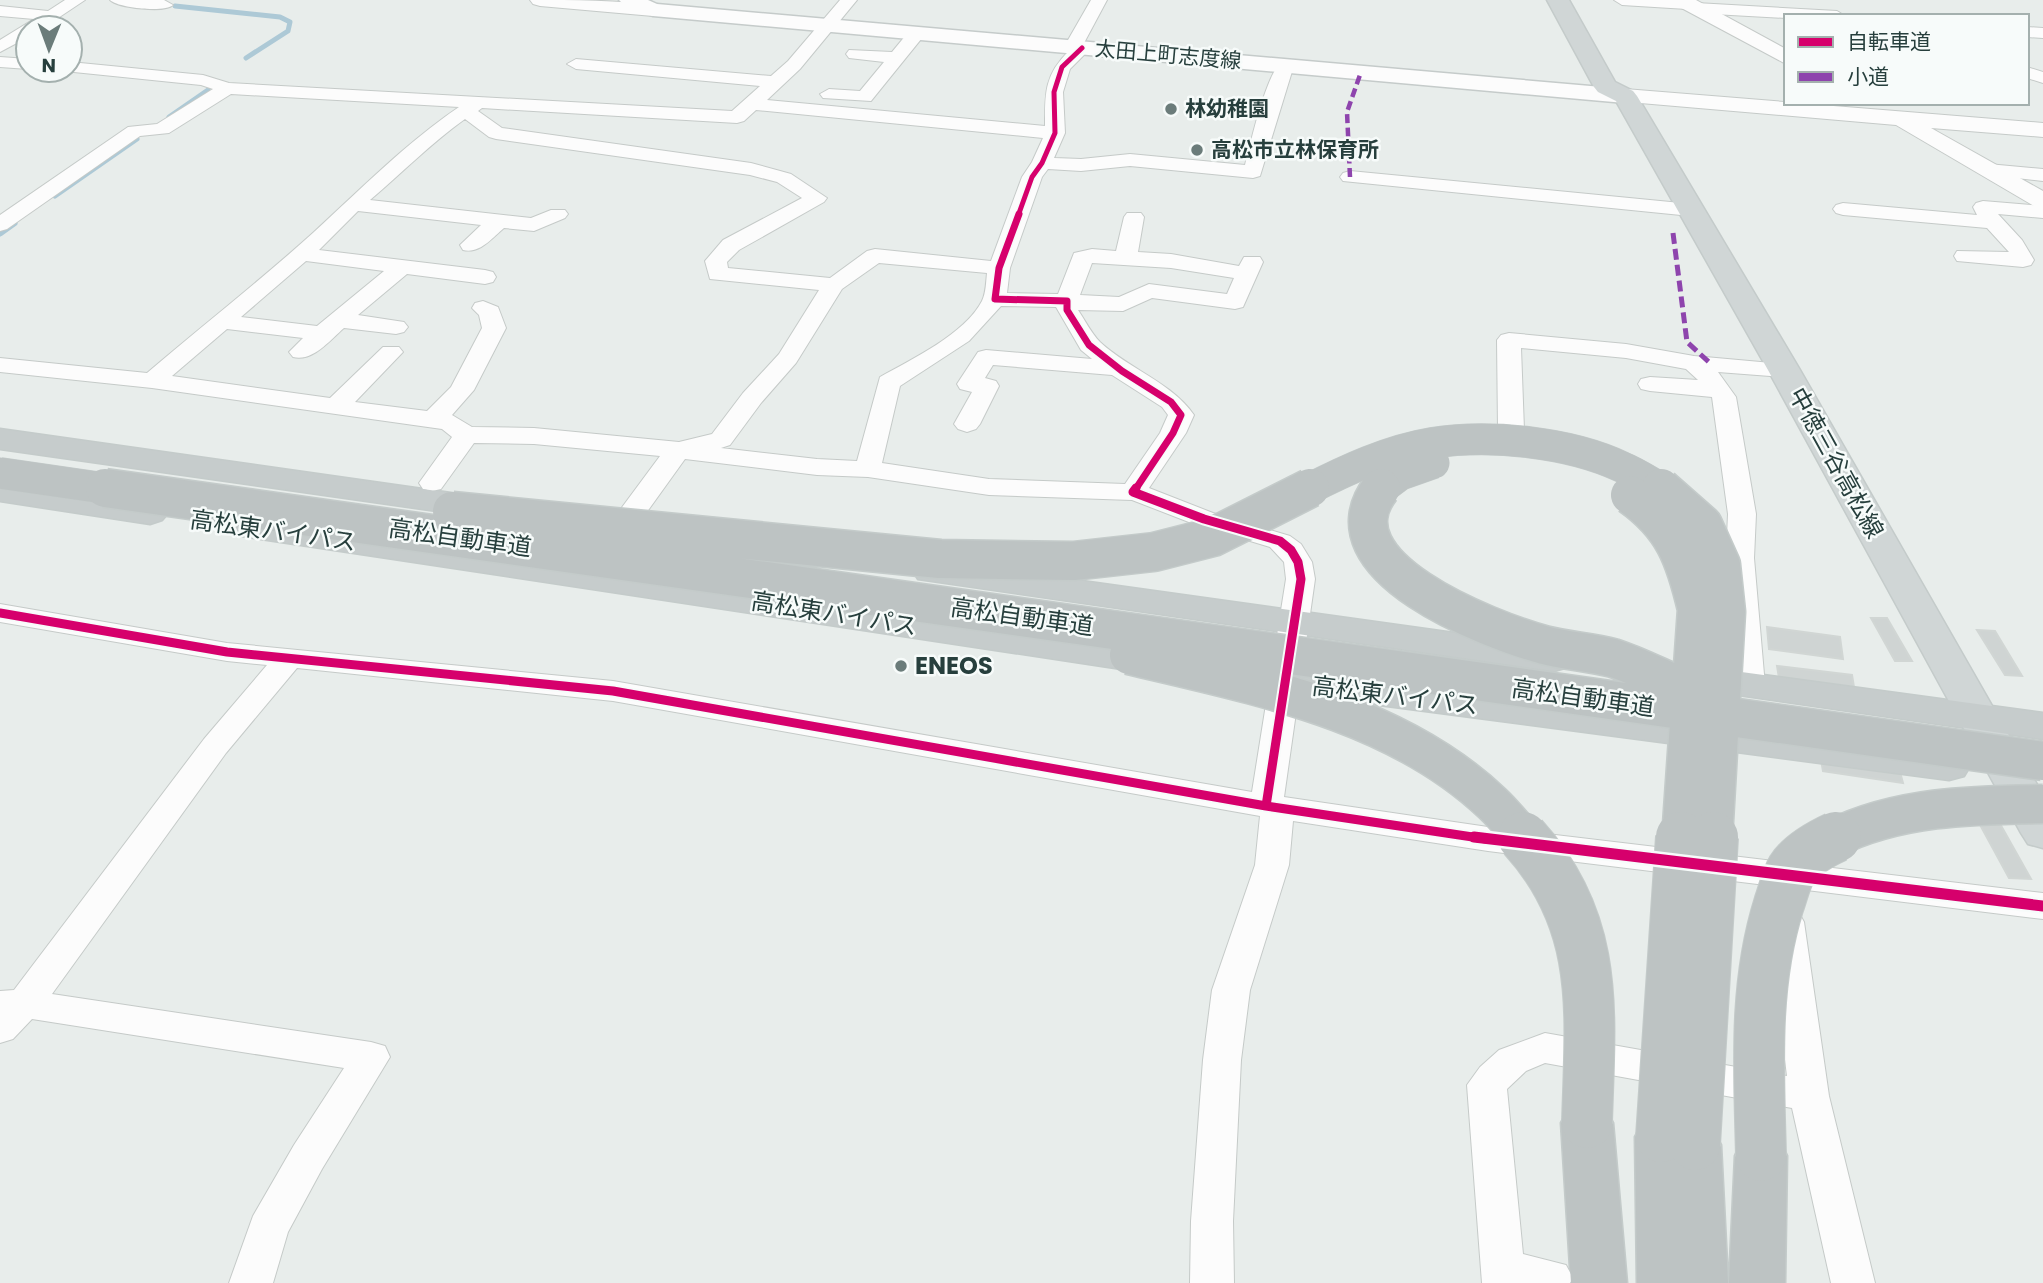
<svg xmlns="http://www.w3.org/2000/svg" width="2043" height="1283" viewBox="0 0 2043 1283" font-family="Poppins,'Noto Sans JP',sans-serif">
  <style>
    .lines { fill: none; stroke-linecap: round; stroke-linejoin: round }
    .stream-far1 { stroke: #adc9d6; stroke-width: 5 }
    .stream { stroke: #adc9d6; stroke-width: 7 }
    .building { fill: #cfd4d3; stroke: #d1d6d4; stroke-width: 2 }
    .minor-casing { stroke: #c5cac8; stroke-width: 2 }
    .tertiary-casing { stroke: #c5cac8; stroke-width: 2 }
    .secondary-casing { stroke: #c5cbca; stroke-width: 3 }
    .primary-casing { stroke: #c4cbca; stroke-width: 3 }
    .trunk-casing { stroke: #c4cbca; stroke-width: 3 }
    .motorway-casing { stroke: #c4cbca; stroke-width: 3 }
    .minor { fill: #fcfcfc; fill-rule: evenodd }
    .tertiary { fill: #fcfcfc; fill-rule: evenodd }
    .secondary { fill: #fcfcfc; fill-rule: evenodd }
    .primary { fill: #d0d6d6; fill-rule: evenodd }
    .trunk { fill: #c6cccc; fill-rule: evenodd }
    .motorway { fill: #bdc3c3; fill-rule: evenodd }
    .motorway-bridge-far2-casing { stroke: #c4cbca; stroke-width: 32; stroke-linecap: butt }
    .motorway-bridge-far1-casing { stroke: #c4cbca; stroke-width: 41; stroke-linecap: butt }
    .motorway-bridge-casing { stroke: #c4cbca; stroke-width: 52; stroke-linecap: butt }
    .motorway-bridge-far2 { stroke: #bdc3c3; stroke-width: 31 }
    .motorway-bridge-far1 { stroke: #bdc3c3; stroke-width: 38 }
    .motorway-bridge { stroke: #bdc3c3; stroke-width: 50 }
    .quiet-far1 { stroke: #8e44ad; stroke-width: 4.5; stroke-dasharray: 9 4.5; stroke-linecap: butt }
    .quiet { stroke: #8e44ad; stroke-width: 5; stroke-dasharray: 11 5; stroke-linecap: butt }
    .cycleway-far3-casing { stroke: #f7fbfa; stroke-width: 8 }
    .cycleway-far2-casing { stroke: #f7fbfa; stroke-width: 10 }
    .cycleway-far1-casing { stroke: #f7fbfa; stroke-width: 13 }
    .cycleway-casing { stroke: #f7fbfa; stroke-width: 16 }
    .cycleway-far3 { stroke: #d6006c; stroke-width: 5 }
    .cycleway-far2 { stroke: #d6006c; stroke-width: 7 }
    .cycleway-far1 { stroke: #d6006c; stroke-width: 9 }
    .cycleway { stroke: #d6006c; stroke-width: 11 }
    .poi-dot { fill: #6b7c7a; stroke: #f7fbfa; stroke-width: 2.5 }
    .labels { text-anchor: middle; stroke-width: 5; stroke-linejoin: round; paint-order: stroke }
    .far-street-label { font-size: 21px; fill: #273f3d; stroke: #f7fbfa }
    .far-poi-label { font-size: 21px; font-weight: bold; fill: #273f3d; stroke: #f7fbfa; text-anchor: start }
    .street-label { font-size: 24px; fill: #273f3d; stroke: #f7fbfa }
    .poi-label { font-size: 24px; font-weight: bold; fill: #273f3d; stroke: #f7fbfa; text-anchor: start }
  </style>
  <rect width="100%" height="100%" fill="#e8edeb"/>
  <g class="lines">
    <path class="stream-far1" d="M175 6 280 17 290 22 288 31 246 58
      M169 117 208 90
      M55 196 137 139"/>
    <path class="stream" d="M0 233 14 223"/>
  </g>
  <path class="building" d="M1871 618H1887L1912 661H1895Z
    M1767 627 1840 637 1843 659 1769 649Z
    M1977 630 1995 631 2022 676 2005 675Z
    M1777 666 1852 675 1854 687 1779 678Z
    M1821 760 1900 772 1903 783 1823 771Z
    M1978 821 1999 822 2031 879 2009 878Z"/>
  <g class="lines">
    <g class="minor-casing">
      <path id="minor" d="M65 0H85L43 28H28V37L0 52V40L34 19 0 16V6L48 11Z
        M110 0H164L173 5C165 13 118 8 110 0Z
        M840 0H857L800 69 767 100 1045 126C1045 94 1044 75 1069 51L1064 47 1091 0H1107L1084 43 1091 48 1070 69 1063 92 1065 133 1054 158 1081 159 1130 154 1245 165C1250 146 1268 64 1285 60L1294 65 1260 176 1253 178 1130 166 1081 171 1048 169 1042 177 1010 268 1007 293 1058 294 1074 253 1092 249 1116 251 1124 217 1127 213H1141L1144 217 1138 252 1171 254 1239 266 1244 257H1260L1263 262 1243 307 1235 309 1152 298 1123 311 1078 310C1085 320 1091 333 1100 342 1129 369 1171 382 1194 415L1186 433 1149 488 1213 513 1290 536 1301 544 1312 562 1315 579 1284 797 1488 827 2043 893V919L1488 851 1293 821 1289 865 1250 990 1241 1060 1233 1221 1234 1283H1190L1191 1221 1203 1060 1212 990 1255 865 1260 816 613 701 297 668 226 753 52 994 371 1042 385 1046 390 1057 322 1169 288 1232 273 1283H229L253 1216 294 1145 344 1068 32 1019 13 1039 0 1043V991L14 990 204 739 267 665 227 661 0 622V604L227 643 613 681 1252 792 1286 579 1284 562 1270 547 1194 524 1132 500 989 495 868 477 817 475 685 459 644 516 634 518 624 516 620 510 660 456 534 444 474 443 441 489 432 491 423 489 419 483 452 437 442 429 152 388 0 372V358L147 373C202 326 260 281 314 232 361 189 406 143 459 107L231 94 169 133 140 136 7 229 0 231V215L128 127 157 124 213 89 201 85 64 71 70 70V62L203 75 229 83 732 111 760 86 576 69 567 64 576 59 771 76 788 61ZM482 108 737 123 744 121 756 110 1043 138 1032 162 1022 177 991 261 875 249 867 251 830 278 728 268 727 262 739 250 824 202 827 198 791 174 751 163 502 128 478 111ZM465 119 489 137 496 139 750 175 777 182 802 198 723 240 705 261 710 279 819 290 779 354 743 393 712 434 679 442 534 428 472 427 452 415 474 390 506 328 498 307 483 301 475 303 472 308 479 315 482 328 451 387 427 411 355 402 403 352 399 347H383L330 398 172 376 227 329 303 338 289 352 293 357C313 362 330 340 344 328L396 334 404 332 408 327 404 322 358 315 407 274 485 284 493 282 496 277 493 272 485 270 319 250 358 211 481 225 460 245 463 250C480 254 492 238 504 228L534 231 565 218 568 214 565 210H551L531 218 370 200C402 173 431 143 465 119ZM306 261 384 271 317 326 241 317ZM879 263 987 273C986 282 986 293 982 301 965 334 912 359 880 377L857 461 817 459 721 448 730 445 761 403 796 363 842 289ZM1092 263 1171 268 1234 278 1227 294 1149 284 1119 297 1080 295ZM1001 306 1056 307 1081 350 1092 359 986 350 978 352 957 384 960 389 972 392 954 424 958 429 967 432 976 429 980 424 999 386 996 381 985 378 993 365 1112 375 1162 407 1168 415 1160 433 1125 484 989 479 882 463 900 386 969 341Z
        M1614 0H1692L1696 3 1837 11 1845 16H1786V18L1695 13 1687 9 1622 5Z
        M2027 27 2043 28V38L2027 37Z
        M917 28 926 33 871 101 823 98 820 94 829 89 860 91 884 62 849 58 846 54 849 50 892 52 911 29Z
        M0 57 28 59V69L0 67Z
        M2027 67 2043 72V83L2027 78Z
        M1988 164 2043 169V181L1981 174 1978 170 1981 166Z
        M1350 171 1691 204 1698 206 1701 210 1698 214 1691 216 1343 181 1340 177 1343 173Z
        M1983 201 2043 206V218L1998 214 2022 240 2034 260 2031 265 2023 267 1957 261 1954 256 1957 251 2009 252 1987 228 1843 215 1836 213 1833 209 1836 205 1843 203 1977 215 1973 207 1976 203Z
        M1509 333 1626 344 1694 356 1793 365 1796 370 1793 375 1784 377 1718 372 1736 397 1756 514 1754 558 1765 686 1761 693 1750 696 1739 693 1735 686 1726 558 1728 514 1712 397 1650 391 1641 389 1638 384 1641 379 1650 377 1698 380 1686 369 1626 358 1521 348 1524 430 1520 435 1511 438 1502 435 1498 430 1497 340 1501 335Z
        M1786 909 1799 913 1804 922 1829 1096 1875 1283H1831L1792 1108 1545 1063 1526 1071 1507 1089 1523 1254 1566 1265 1573 1278 1570 1283H1482L1467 1085 1480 1067 1499 1050 1545 1033 1787 1076 1768 922 1773 913Z"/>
    </g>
    <g class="tertiary-casing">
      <path id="tertiary" d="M530 0C572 0 619 0 660 6L663 10 660 14 653 16 540 6 533 4Z
        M1671 0H1696L1786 49V64L1674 4Z
        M1625 89 2043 123V137L1931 128 2043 191V209L2034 206 1896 125 1617 101 1614 96 1617 91Z"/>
    </g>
    <g class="secondary-casing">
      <path id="secondary" d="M619 0H648L657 4 1625 89 1633 91 1637 96 1633 101 1625 103 653 16 623 4Z"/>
    </g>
    <g class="primary-casing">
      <path id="primary" d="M1547 0H1569L1615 82 1633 91 1637 96 1800 370 2043 795V848L2028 844 2021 833 1768 370 1616 101 1598 92 1594 87Z"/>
    </g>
    <g class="trunk-casing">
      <path id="trunk" d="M0 429 486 498 498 501 503 508 498 515 486 518 0 449Z
        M0 481 150 502 162 506 168 513 162 520 150 524 0 501Z
        M248 516 1161 651 1175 655 1181 663 1175 671 1161 675 235 535 230 527 235 519Z
        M931 560 1554 647 1568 651 1573 659 1568 667 1554 671 918 579 913 571 918 563Z
        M1690 665 2043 713V739L1676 686 1670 677 1676 668Z
        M1279 669 1949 752 1964 756 1970 766 1964 776 1949 780 1265 690 1259 681 1265 672Z"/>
    </g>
    <g class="motorway-casing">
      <path id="motorway" d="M1587 1102 1605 1108 1613 1123 1627 1283H1571L1561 1123 1569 1108Z
        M1661 1116 1679 1122 1682 1128 1695 1124 1713 1130 1721 1145 1728 1283H1637L1635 1137 1643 1122Z
        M1761 1135 1780 1141 1787 1156 1785 1283H1729L1735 1156 1742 1141Z"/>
    </g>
    <use href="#minor" class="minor"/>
    <use href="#tertiary" class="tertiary"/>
    <use href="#secondary" class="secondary"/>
    <use href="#primary" class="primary"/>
    <use href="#trunk" class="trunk"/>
    <use href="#motorway" class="motorway"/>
    <g class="motorway-bridge-far2-casing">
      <path id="motorway-bridge-far2" d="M0 473 117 490
        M1307 490C1346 470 1389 450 1432 443 1490 434 1569 442 1622 467 1637 473 1650 482 1664 490
        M1380 490 1400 475 1434 463"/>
    </g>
    <g class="motorway-bridge-far1-casing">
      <path id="motorway-bridge-far1" d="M105 488 2043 761
        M1381 488C1320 566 1490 630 1544 645 1567 651 1590 652 1613 658 1635 665 1656 676 1677 685
        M1661 488 1703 525 1721 565 1726 612 1713 839
        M1630 495C1674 526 1685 558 1697 609L1681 839
        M452 511 940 559 1073 561 1154 552 1213 537 1310 488
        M1129 655C1254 685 1395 711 1492 803 1504 814 1514 827 1524 839
        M1832 839C1897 806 1972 805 2043 804"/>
    </g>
    <g class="motorway-bridge-casing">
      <path id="motorway-bridge" d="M1523 837C1602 924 1590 1014 1587 1123
        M1661 1137 1681 837
        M1695 1145 1713 837
        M1761 1156C1759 1071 1753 986 1779 904 1783 893 1786 879 1792 869 1801 855 1821 844 1836 837"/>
    </g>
    <use href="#motorway-bridge-far2" class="motorway-bridge-far2"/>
    <use href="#motorway-bridge-far1" class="motorway-bridge-far1"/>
    <use href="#motorway-bridge" class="motorway-bridge"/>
    <path class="quiet-far1" d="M1350 177 1347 112 1361 72"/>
    <path class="quiet" d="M1673 233 1687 342 1711 364"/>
    <g class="cycleway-far3-casing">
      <path id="cycleway-far3" d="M1018 216 1032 177 1042 163 1055 133 1054 92 1062 67 1082 48"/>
    </g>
    <g class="cycleway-far2-casing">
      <path id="cycleway-far2" d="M1019 214 999 268 995 299 1067 301V310L1089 345 1122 371 1171 402 1181 415 1173 433 1135 490"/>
    </g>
    <g class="cycleway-far1-casing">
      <path id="cycleway-far1" d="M1136 488 1133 492 1204 519 1280 541 1291 550 1298 562 1301 579 1266 806
        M0 613 227 652 613 691 1266 806 1486 839"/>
    </g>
    <g class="cycleway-casing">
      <path id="cycleway" d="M1474 837 2043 906"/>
    </g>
    <use href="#cycleway-far3" class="cycleway-far3"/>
    <use href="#cycleway-far2" class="cycleway-far2"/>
    <use href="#cycleway-far1" class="cycleway-far1"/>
    <use href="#cycleway" class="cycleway"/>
  </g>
  <g class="poi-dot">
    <circle cx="1171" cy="109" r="7"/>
    <circle cx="1197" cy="150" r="7"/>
    <circle cx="901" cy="666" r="7"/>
  </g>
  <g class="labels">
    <g class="far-street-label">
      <text transform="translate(1168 55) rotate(5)" y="7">太田上町志度線</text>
    </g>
    <g class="far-poi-label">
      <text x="1185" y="116">林幼稚園</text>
      <text x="1211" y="157">高松市立林保育所</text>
    </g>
    <g class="street-label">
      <text transform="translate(1836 463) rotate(61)" y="8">中徳三谷高松線</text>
      <text transform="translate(273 531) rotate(8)" y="8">高松東バイパス</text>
      <text transform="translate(460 538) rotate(8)" y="8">高松自動車道</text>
      <text transform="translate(834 614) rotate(9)" y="8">高松東バイパス</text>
      <text transform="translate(1022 617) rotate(8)" y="8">高松自動車道</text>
      <text transform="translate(1395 696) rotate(7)" y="8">高松東バイパス</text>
      <text transform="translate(1583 698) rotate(8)" y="8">高松自動車道</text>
    </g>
    <g class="poi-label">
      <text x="915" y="674">ENEOS</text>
    </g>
  </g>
  <rect x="1784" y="14" width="245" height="91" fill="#f7fbfa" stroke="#a4b0ae" stroke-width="2"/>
  <rect x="1798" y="37" width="35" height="10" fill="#d6006c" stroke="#a4b0ae" stroke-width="2"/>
  <text x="1847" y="49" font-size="21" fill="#273f3d">自転車道</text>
  <rect x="1798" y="72" width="35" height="10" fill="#8e44ad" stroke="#a4b0ae" stroke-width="2"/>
  <text x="1847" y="84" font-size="21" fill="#273f3d">小道</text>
  <g transform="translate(49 49) rotate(181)"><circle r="33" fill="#f7fbfa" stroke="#a4b0ae" stroke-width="2"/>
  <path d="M0-5L12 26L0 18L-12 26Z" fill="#6b7c7a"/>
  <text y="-10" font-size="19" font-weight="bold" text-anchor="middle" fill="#273f3d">N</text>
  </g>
</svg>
